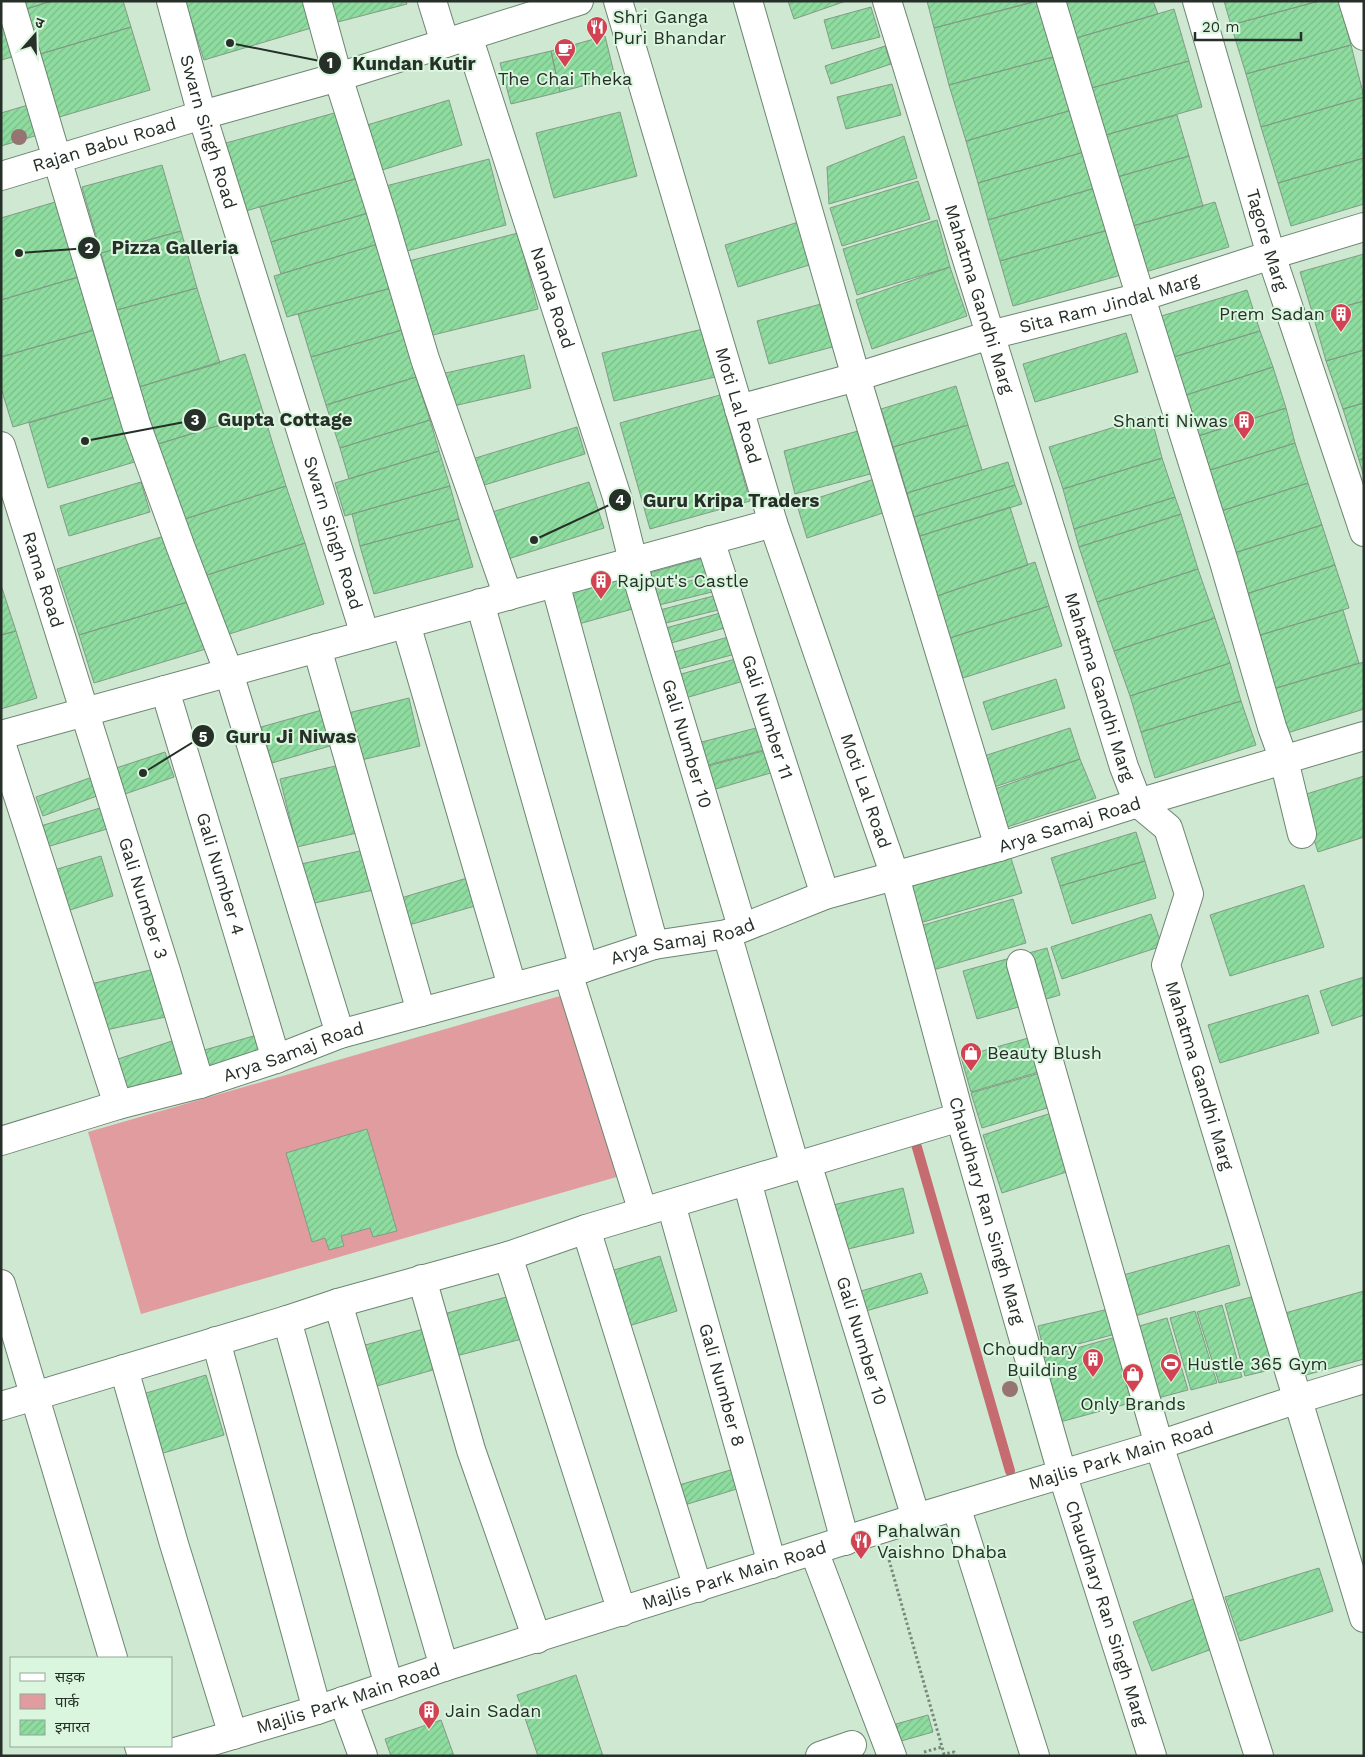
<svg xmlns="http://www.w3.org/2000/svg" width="1365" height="1757" viewBox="0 0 1365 1757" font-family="'Work Sans','Noto Sans Devanagari',sans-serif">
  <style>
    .park { fill: #e09c9e }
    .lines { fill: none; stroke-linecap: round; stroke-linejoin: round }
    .stream { stroke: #c66b6f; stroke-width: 10 }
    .building { fill: url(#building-hatch); stroke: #829b86 }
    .minor-casing { stroke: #6d8571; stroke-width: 30 }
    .path { stroke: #78897b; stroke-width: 3; stroke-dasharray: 2.5 2.5; stroke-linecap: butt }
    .minor { stroke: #fff; stroke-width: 28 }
    .tree { fill: #967471 }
    .labels { text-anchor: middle; stroke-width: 4; stroke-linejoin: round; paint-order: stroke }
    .poi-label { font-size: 18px; fill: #263028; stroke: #dbf6df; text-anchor: start }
    .street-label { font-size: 18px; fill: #263028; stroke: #dbf6df }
    .leader { fill: none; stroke: #263028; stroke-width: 2 }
    .callout-dot { fill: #263028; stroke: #dbf6df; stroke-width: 2 }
    .mark-label { font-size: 15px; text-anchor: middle; font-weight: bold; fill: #fff }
    .callout-label { font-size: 19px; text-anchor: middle; font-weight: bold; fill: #263028; stroke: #dbf6df; stroke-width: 4; stroke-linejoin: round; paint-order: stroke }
  </style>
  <defs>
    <pattern id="building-hatch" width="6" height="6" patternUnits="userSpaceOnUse" patternTransform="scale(1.25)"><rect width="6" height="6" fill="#8edc9f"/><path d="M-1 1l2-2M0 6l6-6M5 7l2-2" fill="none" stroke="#7abd89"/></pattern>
  </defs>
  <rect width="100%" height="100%" fill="#cee8d2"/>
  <path class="park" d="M567 994 620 1176 141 1314 88 1132Z"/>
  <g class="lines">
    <path class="stream" d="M914 1137 1010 1471"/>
  </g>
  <path class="building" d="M21 1H52L23 10Z
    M52 1H123L131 27 37 55 23 10Z
    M185 1H310L318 26 204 60Z
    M328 1H406L407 4 334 23Z
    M788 1H846L794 19Z
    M927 1H1036L934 28Z
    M1038 1 1053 57 949 85 934 28Z
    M1063 1H1153L1158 14 1073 39Z
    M1224 1H1319L1231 25Z
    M1319 1H1339L1351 45 1246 74 1231 25Z
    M871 7 880 37 832 49 824 20Z
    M1174 9 1189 61 1088 89 1073 39Z
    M1 11 16 56 1 60Z
    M131 27 150 90 56 118 37 55Z
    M605 36 615 77 560 92 551 51Z
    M1351 45 1364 97 1261 127 1246 74Z
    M885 46 891 64 831 84 825 66Z
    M551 51 560 92 511 104 500 63Z
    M1053 57 1072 110 966 141 949 85Z
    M1189 61 1202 107 1102 136 1088 89Z
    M892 84 901 115 846 129 837 97Z
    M1364 97V158L1278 183 1261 127Z
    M449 100 462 145 379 171 364 126Z
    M28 105 38 135 1 146V113Z
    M1072 110 1084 152 978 183 966 141Z
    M338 112 358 178 246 211 226 143Z
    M620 112 637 176 554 198 536 133Z
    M1177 115 1189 156 1114 178 1102 136Z
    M904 136 917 178 829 204 827 167Z
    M1084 152 1095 188 988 220 978 183Z
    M1189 156 1203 206 1129 227 1114 178Z
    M1364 158V204L1291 226 1278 183Z
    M489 159 506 225 399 253 382 187Z
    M162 165 181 231 101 253 82 187Z
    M358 178 368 213 271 242 260 207Z
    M918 181 930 219 842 246 830 208Z
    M1095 188 1108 230 1000 261 988 220Z
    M62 200 85 275 1 300V218Z
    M1215 202 1229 247 1142 273 1129 227Z
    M368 213 378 244 281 274 271 242Z
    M805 220 819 262 738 287 725 245Z
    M937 220 950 267 857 295 843 249Z
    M1108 230 1121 275 1013 306 1000 261Z
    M181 231 197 288 117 310 101 253Z
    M518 233 538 309 429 336 409 261Z
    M378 244 391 288 287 317 274 276Z
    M1364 254V301L1313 315 1300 272Z
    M950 267 967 316 872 349 856 300Z
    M85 275 101 328 1 357V300Z
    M197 288 220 363 139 387 117 310Z
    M391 288 402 330 311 357 298 314Z
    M1247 290 1260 331 1167 359 1155 318Z
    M1364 301V350L1326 361 1313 315Z
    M825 303 836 346 769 364 757 321Z
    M101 328 121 395 13 427 1 388V357Z
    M703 329 715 377 614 401 602 353Z
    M402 330 416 377 326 405 311 357Z
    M1260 331 1273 367 1180 397 1167 359Z
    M1126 333 1138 372 1035 402 1023 364Z
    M1364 350V403L1343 409 1326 361Z
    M245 354 263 412 158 444 139 387Z
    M524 355 531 388 445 408 437 375Z
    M1273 367 1286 408 1192 438 1180 397Z
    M416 377 430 420 340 448 326 405Z
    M956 386 968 425 893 447 881 409Z
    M121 395 141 460 48 488 29 423Z
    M720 395 750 501 650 529 620 423Z
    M1364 403V458L1359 460 1343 409Z
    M1286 408 1295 443 1204 472 1192 438Z
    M263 412 286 486 185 519 158 444Z
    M1151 416 1162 458 1063 489 1049 447Z
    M430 420 439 451 349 479 340 448Z
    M968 425 982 470 907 493 893 447Z
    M577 427 585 454 478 487 469 460Z
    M862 430 874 473 795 494 784 451Z
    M1295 443 1308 483 1218 512 1204 472Z
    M439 451 450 486 345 516 335 483Z
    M1162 458 1175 497 1074 529 1063 489Z
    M1364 458V477L1359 460Z
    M1008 462 1015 485 914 517 907 493Z
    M877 478 889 511 807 538 797 505Z
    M141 482 150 512 69 536 60 506Z
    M589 482 604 528 505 560 489 513Z
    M1308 483 1322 525 1231 554 1218 512Z
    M1015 485 1022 504 920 536 914 517Z
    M286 486 305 543 204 576 185 519Z
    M450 486 459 519 360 546 352 514Z
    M1175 497 1181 514 1079 547 1074 529Z
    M1010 507 1028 565 937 596 920 536Z
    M1181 514 1198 569 1097 602 1079 547Z
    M459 519 473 567 374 594 360 546Z
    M1322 525 1335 565 1243 595 1231 554Z
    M174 533 194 600 79 635 57 569Z
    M305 543 324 604 223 636 204 576Z
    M707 557 708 573 645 588 642 575Z
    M1035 562 1049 606 950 638 937 596Z
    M1335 565 1349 608 1254 637 1243 595Z
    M1198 569 1215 618 1114 651 1097 602Z
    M626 574 636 608 575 625 565 591Z
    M710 576 716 591 651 607 647 591Z
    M1 585 16 631 1 635Z
    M721 594 722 609 658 625 656 611Z
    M194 600 209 648 94 683 79 635Z
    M1049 606 1062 646 963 678 950 638Z
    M1343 610 1359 663 1270 690 1254 637Z
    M724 612 728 627 664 645 662 629Z
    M1215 618 1230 663 1130 696 1114 651Z
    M16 631 37 698 1 709V635Z
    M732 636 739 653 672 671 667 654Z
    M739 658 747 680 682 699 674 676Z
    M1364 662V709L1284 734 1270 690Z
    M1230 663 1241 701 1141 732 1130 696Z
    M1056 679 1065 708 992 730 983 702Z
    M409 698 420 746 353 762 340 715Z
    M1241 701 1256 745 1155 778 1141 732Z
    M329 708 340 743 272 763 261 727Z
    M760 727 767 749 701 767 694 744Z
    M1070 728 1080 759 994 787 984 756Z
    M767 750 774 772 709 791 701 768Z
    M165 752 174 777 122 795 113 769Z
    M1080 759 1096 798 1001 829 992 790Z
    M344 764 361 832 297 847 280 779Z
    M98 775 105 793 43 816 36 797Z
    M1364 776V837L1318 852 1300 796Z
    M110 805 117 826 40 849 34 828Z
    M1136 832 1145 861 1060 886 1051 858Z
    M369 849 378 889 310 904 301 864Z
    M1009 852 1022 893 920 923 908 881Z
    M101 856 113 896 67 911 54 870Z
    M1145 861 1156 898 1072 924 1060 886Z
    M467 878 475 906 409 925 401 898Z
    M1304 885 1324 947 1230 976 1210 915Z
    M1013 899 1026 943 933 970 920 926Z
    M1151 914 1162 946 1062 979 1051 947Z
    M1047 948 1060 995 977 1019 963 971Z
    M159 968 170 1016 97 1032 86 985Z
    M1364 977V1015L1332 1026 1320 991Z
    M1308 995 1319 1033 1220 1063 1208 1025Z
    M264 1033 270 1053 207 1072 201 1051Z
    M1039 1035 1049 1069 971 1092 961 1057Z
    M181 1038 195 1078 126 1101 112 1061Z
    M1050 1070 1060 1104 982 1128 971 1093Z
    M1067 1108 1085 1166 1002 1193 983 1135Z
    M367 1129 397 1231 373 1237 370 1228 341 1236 344 1246 329 1250 325 1238 312 1242 286 1153Z
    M903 1188 914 1233 840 1251 829 1206Z
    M1229 1245 1240 1285 1125 1319 1113 1278Z
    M660 1256 677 1311 619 1329 601 1274Z
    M921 1273 928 1293 866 1311 858 1292Z
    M1364 1291V1359L1295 1378 1278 1315Z
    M510 1296 522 1339 452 1357 440 1315Z
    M1255 1296 1274 1369 1245 1376 1225 1304Z
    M1222 1305 1242 1377 1219 1383 1197 1312Z
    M1121 1306 1127 1331 1044 1353 1038 1326Z
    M1195 1311 1217 1383 1191 1390 1170 1318Z
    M1167 1318 1188 1390 1154 1399 1136 1327Z
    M431 1327 443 1367 370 1388 358 1347Z
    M1126 1334 1145 1399 1060 1422 1042 1358Z
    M206 1375 224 1435 160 1454 143 1394Z
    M734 1469 740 1488 678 1507 672 1487Z
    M1319 1568 1333 1611 1240 1641 1225 1597Z
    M1204 1595 1223 1645 1152 1671 1133 1622Z
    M576 1675 603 1756H538L517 1695Z
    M928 1715 933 1732 901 1741 896 1724Z
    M441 1720 454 1756H391L385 1739Z"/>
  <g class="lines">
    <g class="minor-casing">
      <g id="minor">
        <path d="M10 1 136 424 181 548 229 673 340 1034"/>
        <path id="s1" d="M171 1 202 115 365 635"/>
        <path d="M317 1 338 77 381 212 425 359 508 596"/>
        <path d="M432 1 445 43"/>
        <path id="s2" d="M618 1 773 523 895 876 960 1117 1062 1473 1152 1756"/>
        <path d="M748 1 856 377 999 847"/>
        <path id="s3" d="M887 1 1124 767 1138 803 1168 828 1189 894 1166 965 1364 1618"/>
        <path d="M1051 1 1132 269 1224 562 1272 727 1284 760 1302 834"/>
        <path id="s4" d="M1197 1 1271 255 1364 532"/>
        <path d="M1353 1 1364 36"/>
        <path id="s5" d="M468 36 617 497 637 577 742 927"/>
        <path id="s6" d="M1 176 202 115 338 77 579 1"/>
        <path id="s7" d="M739 409 856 377 990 335 1141 297 1271 255 1364 227"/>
        <path id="s8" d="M1 446 166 971 200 1084"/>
        <path id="s9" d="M710 540 825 895"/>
        <path d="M555 583 654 945"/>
        <path d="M480 603 584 968"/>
        <path d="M406 624 512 986"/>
        <path d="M317 648 421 1012"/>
        <path id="s10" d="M165 690 276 1059"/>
        <path d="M1 735 773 523"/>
        <path d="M1 743 118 1105"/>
        <path d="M727 934 795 1166"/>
        <path d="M1021 964 1159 1445 1259 1756"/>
        <path d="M568 973 643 1212"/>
        <path id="s11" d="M1 1141 118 1105 200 1084 276 1059 340 1034 584 968 654 945 727 934 825 895 999 847 1138 803 1364 736"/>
        <path id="s12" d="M807 1163 916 1518"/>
        <path d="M747 1181 845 1541"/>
        <path id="s13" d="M671 1204 772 1564"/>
        <path d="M586 1229 698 1588"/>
        <path d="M508 1256 622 1612"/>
        <path d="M422 1279 471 1450 537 1639"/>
        <path d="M1 1284 113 1658"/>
        <path d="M338 1303 444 1667"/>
        <path d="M287 1320 389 1686"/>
        <path d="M216 1341 317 1710"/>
        <path d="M124 1369 174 1544 233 1735"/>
        <path d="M1 1406 287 1320 338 1303 508 1256 586 1229 960 1117"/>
        <path d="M956 1506 1035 1756"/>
        <path d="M814 1551 892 1756"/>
        <path d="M343 1701 363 1756"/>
        <path d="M139 1746 142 1756"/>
        <path id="s14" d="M162 1756 317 1710 444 1667 916 1518 1159 1445 1298 1399 1364 1379"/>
        <path d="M820 1756 852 1745"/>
      </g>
    </g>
    <path class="path" d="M889 1560 944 1754 954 1752 955 1756
      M924 1752 942 1747"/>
    <use href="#minor" class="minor"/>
  </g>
  <g class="tree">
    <circle cx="19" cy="137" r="8"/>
    <circle cx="1010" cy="1389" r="8"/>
  </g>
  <defs>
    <g id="restaurant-pin" transform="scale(1.125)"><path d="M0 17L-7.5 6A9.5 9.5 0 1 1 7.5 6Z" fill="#d34253" stroke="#dbf6df"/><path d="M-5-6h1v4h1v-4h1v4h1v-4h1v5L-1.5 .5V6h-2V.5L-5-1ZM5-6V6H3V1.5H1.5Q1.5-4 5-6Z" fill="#fff"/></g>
    <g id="cafe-pin" transform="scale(1.125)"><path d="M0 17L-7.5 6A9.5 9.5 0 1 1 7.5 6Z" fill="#d34253" stroke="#dbf6df"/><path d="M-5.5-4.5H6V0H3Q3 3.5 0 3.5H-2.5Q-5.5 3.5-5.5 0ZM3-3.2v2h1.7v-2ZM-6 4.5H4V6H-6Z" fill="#fff"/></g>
    <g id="building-pin" transform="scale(1.125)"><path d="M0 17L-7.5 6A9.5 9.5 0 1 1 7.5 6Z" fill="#d34253" stroke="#dbf6df"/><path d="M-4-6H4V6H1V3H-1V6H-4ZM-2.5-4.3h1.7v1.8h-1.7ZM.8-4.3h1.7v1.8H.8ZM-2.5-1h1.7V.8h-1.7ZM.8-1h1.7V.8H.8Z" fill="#fff"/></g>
    <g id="shop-pin" transform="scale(1.125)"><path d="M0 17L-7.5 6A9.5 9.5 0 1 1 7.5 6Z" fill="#d34253" stroke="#dbf6df"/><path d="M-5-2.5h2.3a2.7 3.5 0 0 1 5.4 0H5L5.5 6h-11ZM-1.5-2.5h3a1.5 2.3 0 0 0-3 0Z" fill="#fff"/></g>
    <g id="stadium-pin" transform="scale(1.125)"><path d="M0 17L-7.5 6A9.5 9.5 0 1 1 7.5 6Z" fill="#d34253" stroke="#dbf6df"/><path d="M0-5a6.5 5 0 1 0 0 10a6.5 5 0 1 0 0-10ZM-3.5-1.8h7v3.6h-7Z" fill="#fff"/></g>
  </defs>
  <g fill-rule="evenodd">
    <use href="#restaurant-pin" x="597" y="27"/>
    <use href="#cafe-pin" x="565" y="49"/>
    <use href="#building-pin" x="1341" y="314"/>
    <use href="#building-pin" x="1244" y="421"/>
    <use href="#building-pin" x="601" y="581"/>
    <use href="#shop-pin" x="971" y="1053"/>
    <use href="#building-pin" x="1093" y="1359"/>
    <use href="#stadium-pin" x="1171" y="1364"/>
    <use href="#shop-pin" x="1133" y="1374"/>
    <use href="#restaurant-pin" x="861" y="1541"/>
    <use href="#building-pin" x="429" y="1711"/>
  </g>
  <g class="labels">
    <g class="poi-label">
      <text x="613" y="23">Shri Ganga<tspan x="613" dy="21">Puri Bhandar</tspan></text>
      <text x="565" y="85" text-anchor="middle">The Chai Theka</text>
      <text x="1325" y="320" text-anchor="end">Prem Sadan</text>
      <text x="1228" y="427" text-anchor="end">Shanti Niwas</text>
      <text x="617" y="587">Rajput's Castle</text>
      <text x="987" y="1059">Beauty Blush</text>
      <text x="1077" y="1355" text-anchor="end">Choudhary<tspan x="1077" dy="21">Building</tspan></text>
      <text x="1187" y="1370">Hustle 365 Gym</text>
      <text x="1133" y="1410" text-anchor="middle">Only Brands</text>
      <text x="877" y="1537">Pahalwan<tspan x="877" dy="21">Vaishno Dhaba</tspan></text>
      <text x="445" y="1717">Jain Sadan</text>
    </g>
    <g class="street-label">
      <text dy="6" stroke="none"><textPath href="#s1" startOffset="136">Swarn Singh Road</textPath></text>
      <text dy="6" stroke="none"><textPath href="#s6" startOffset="108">Rajan Babu Road</textPath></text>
      <text dy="6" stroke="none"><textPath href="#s4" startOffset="249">Tagore Marg</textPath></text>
      <text dy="6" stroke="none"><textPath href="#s5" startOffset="275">Nanda Road</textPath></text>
      <text dy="6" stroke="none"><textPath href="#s3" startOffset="312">Mahatma Gandhi Marg</textPath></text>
      <text dy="6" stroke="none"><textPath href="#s7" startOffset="385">Sita Ram Jindal Marg</textPath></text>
      <text dy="6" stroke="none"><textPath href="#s2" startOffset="422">Moti Lal Road</textPath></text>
      <text dy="6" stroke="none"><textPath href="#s1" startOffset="556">Swarn Singh Road</textPath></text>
      <text dy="6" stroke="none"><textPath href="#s8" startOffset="140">Rama Road</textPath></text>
      <text dy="6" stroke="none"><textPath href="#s3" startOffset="718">Mahatma Gandhi Marg</textPath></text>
      <text dy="6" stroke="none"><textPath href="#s9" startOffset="186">Gali Number 11</textPath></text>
      <text dy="6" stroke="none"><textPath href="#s5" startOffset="741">Gali Number 10</textPath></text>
      <text dy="6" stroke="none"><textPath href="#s2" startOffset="828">Moti Lal Road</textPath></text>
      <text dy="6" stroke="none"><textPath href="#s11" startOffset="1116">Arya Samaj Road</textPath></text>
      <text dy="6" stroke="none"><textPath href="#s10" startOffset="192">Gali Number 4</textPath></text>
      <text dy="6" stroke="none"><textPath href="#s8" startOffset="474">Gali Number 3</textPath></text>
      <text dy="6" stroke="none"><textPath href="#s11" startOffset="711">Arya Samaj Road</textPath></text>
      <text dy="6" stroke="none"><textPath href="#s11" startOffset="306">Arya Samaj Road</textPath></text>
      <text dy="6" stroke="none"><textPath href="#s3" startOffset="1139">Mahatma Gandhi Marg</textPath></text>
      <text dy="6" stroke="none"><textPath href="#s2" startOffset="1265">Chaudhary Ran Singh Marg</textPath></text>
      <text dy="6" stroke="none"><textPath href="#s12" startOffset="186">Gali Number 10</textPath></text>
      <text dy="6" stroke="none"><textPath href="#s13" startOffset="188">Gali Number 8</textPath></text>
      <text dy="6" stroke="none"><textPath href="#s14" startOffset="1005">Majlis Park Main Road</textPath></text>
      <text dy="6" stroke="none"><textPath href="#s14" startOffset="600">Majlis Park Main Road</textPath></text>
      <text dy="6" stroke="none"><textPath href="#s2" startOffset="1685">Chaudhary Ran Singh Marg</textPath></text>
      <text dy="6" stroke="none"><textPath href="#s14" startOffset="195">Majlis Park Main Road</textPath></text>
    </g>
  </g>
  <path class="leader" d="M230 43L330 63M19 253L89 248M85 441L195 420M534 540L620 500M143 773L203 736"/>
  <g class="callout-dot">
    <circle cx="230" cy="43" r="5"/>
    <circle cx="19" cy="253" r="5"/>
    <circle cx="85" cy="441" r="5"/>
    <circle cx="534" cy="540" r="5"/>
    <circle cx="143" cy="773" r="5"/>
    <circle cx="330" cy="63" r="12"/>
    <circle cx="89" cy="248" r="12"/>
    <circle cx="195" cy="420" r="12"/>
    <circle cx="620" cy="500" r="12"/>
    <circle cx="203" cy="736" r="12"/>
  </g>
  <g class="mark-label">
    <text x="330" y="68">1</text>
    <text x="89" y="253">2</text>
    <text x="195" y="425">3</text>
    <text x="620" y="505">4</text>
    <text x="203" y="742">5</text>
  </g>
  <g class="callout-label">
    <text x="414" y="70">Kundan Kutir</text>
    <text x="175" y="254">Pizza Galleria</text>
    <text x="285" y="426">Gupta Cottage</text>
    <text x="731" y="507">Guru Kripa Traders</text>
    <text x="291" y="743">Guru Ji Niwas</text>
  </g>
  <rect width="1365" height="1757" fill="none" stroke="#263028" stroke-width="5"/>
  <rect x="10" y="1657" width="162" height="90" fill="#dbf6df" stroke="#93a796"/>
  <rect x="20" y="1673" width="25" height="8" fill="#ffffff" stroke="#93a796"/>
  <text x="55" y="1682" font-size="15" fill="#263028">सड़क</text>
  <rect x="20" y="1694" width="25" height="15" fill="#e09c9e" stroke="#93a796"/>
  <text x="55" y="1707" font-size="15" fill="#263028">पार्क</text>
  <rect x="20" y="1720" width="25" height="15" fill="url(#building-hatch)" stroke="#93a796"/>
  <text x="55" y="1732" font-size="15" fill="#263028">इमारत</text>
  <g transform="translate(35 35) rotate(20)" stroke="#dbf6df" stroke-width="4" paint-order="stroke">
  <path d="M0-4L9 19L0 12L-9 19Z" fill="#263028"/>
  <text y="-8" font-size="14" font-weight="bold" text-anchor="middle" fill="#263028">उ</text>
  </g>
  <path d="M1195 32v8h106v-8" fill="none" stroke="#263028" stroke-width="2.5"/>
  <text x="1202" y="32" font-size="15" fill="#263028" stroke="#dbf6df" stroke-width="4" paint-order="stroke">20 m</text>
</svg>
